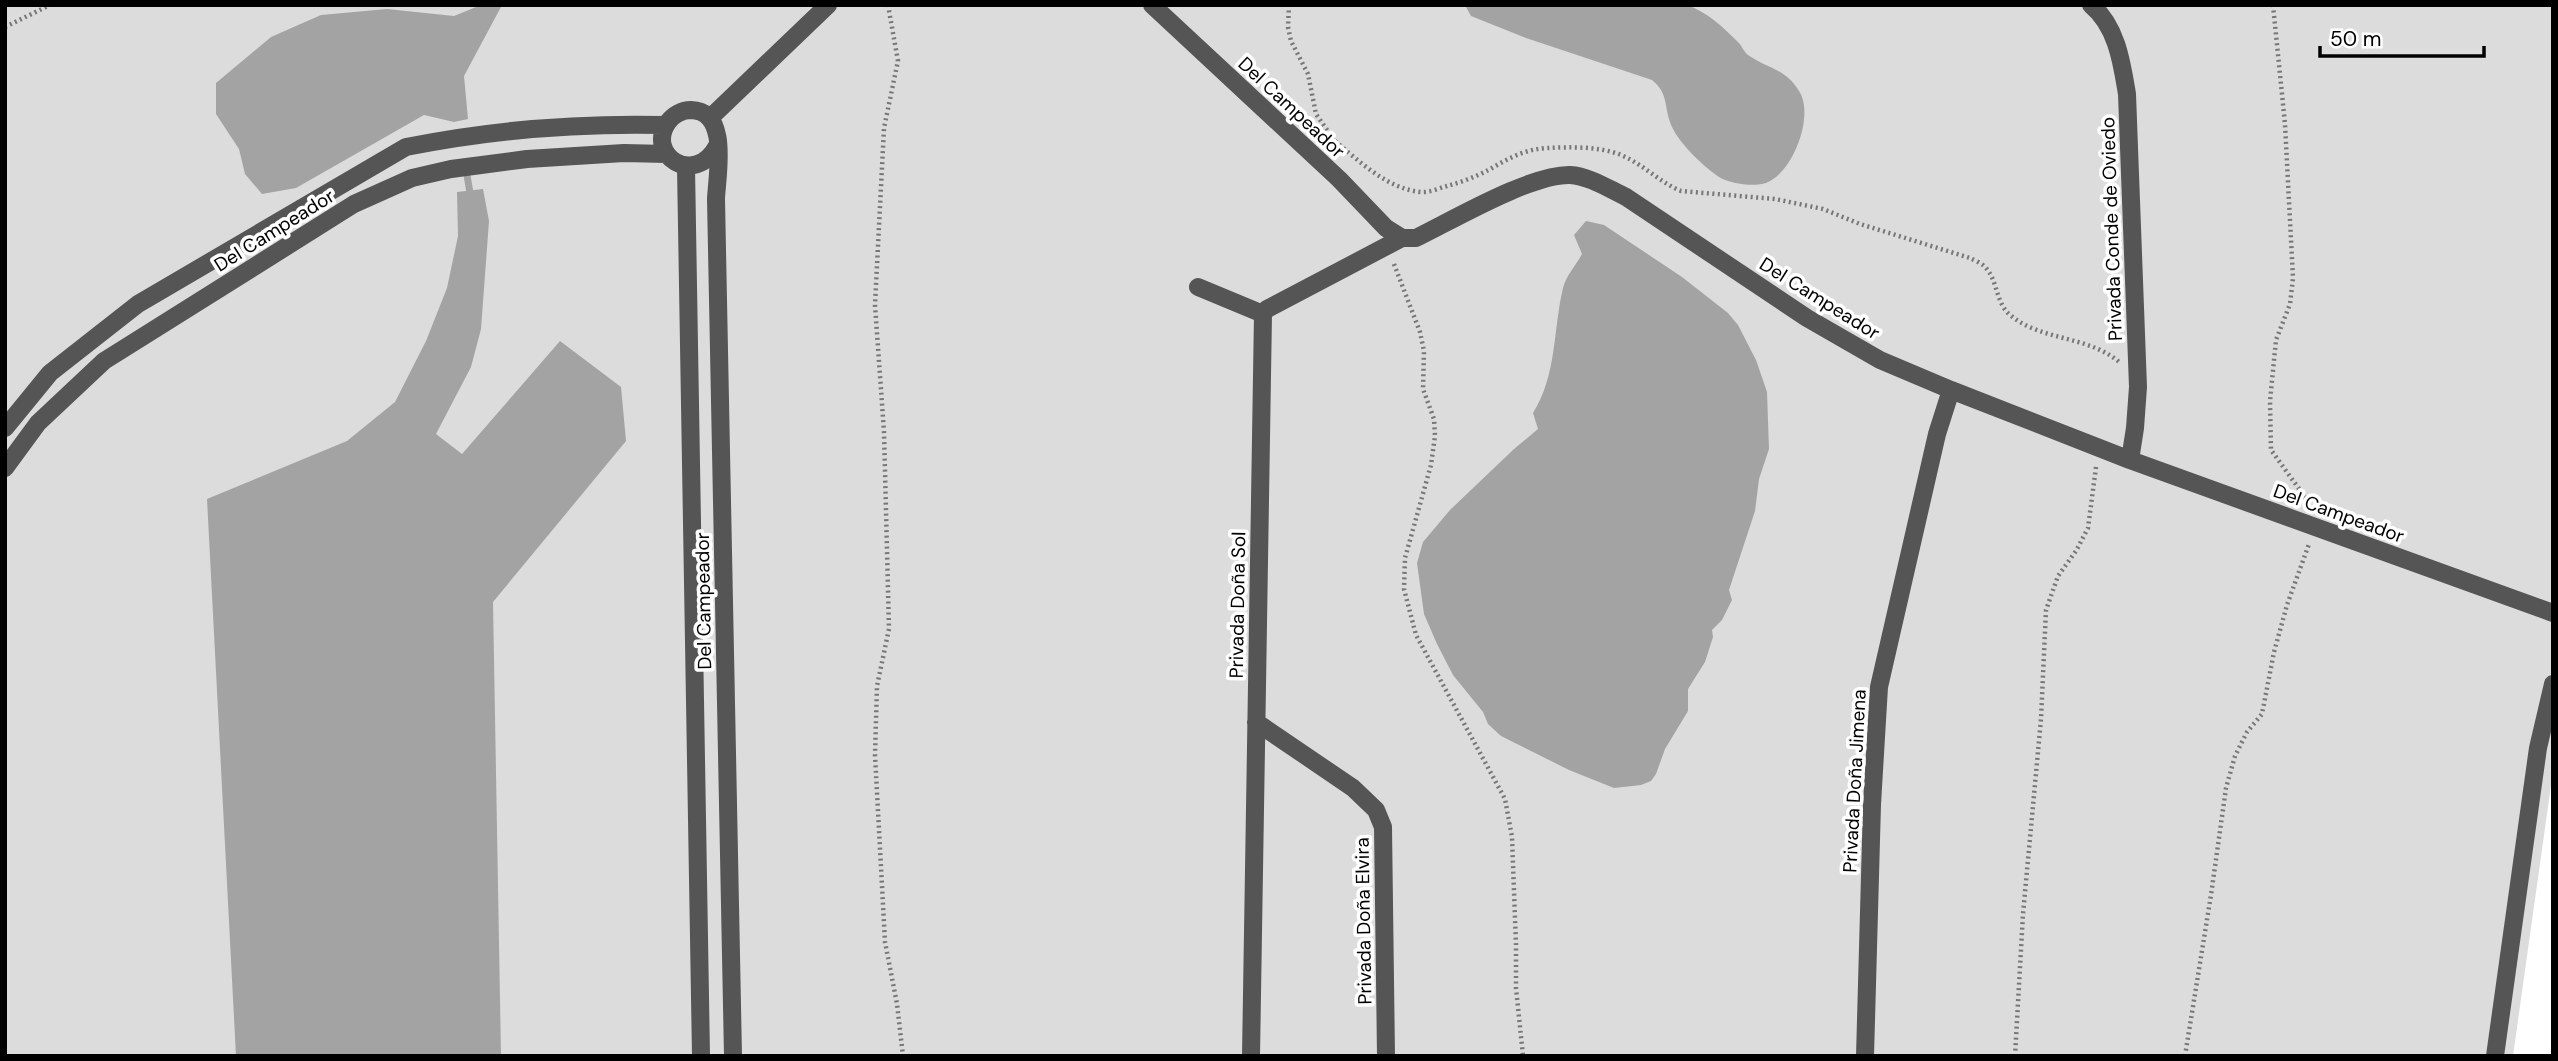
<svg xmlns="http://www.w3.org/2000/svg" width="2558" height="1061" viewBox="0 0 2558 1061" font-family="'DM Sans',sans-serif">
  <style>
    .green { fill: #dcdcdc }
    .water { fill: #a3a3a3 }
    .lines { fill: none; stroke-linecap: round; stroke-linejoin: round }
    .stream { stroke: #a3a3a3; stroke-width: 7 }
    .path { stroke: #777; stroke-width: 4.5; stroke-dasharray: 2 3.5; stroke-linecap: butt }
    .minor { stroke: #555; stroke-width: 18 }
    .labels { text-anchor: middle; stroke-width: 7; stroke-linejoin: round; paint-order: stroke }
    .street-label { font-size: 19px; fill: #000; stroke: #fff }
  </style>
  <rect width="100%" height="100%" fill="#fff"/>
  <path class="green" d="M5 5H2553V771L2513 1056H5Z"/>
  <path class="water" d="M481 5H502L464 76 468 119 454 122 424 115 296 188 262 194 245 174 239 149 216 114V83L271 37 321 15 387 9 454 16Z
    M1465 5H1687C1707 12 1723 27 1738 42 1742 46 1744 52 1748 55 1768 69 1785 68 1799 91 1815 115 1793 173 1766 183 1754 187 1730 184 1719 177 1703 166 1676 141 1670 122 1664 104 1668 93 1652 80L1526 38 1471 16Z
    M483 189 489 221 481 329 471 367 436 434 462 454 560 341 621 387 626 441 493 602 501 1056H236L207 499 347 441 395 402 426 341 447 288 458 236 457 192Z
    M1586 221 1604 225 1682 277 1728 313 1738 325 1756 360 1767 392 1769 449 1759 479 1755 511 1729 590 1732 600 1722 620 1712 630 1713 637 1705 662 1688 689V711L1665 749 1656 774 1651 781 1641 785 1614 788 1569 770 1501 736 1488 724 1483 712 1453 675 1437 644 1424 614 1417 563 1423 542 1450 510 1514 449 1538 429 1533 413C1557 375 1553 330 1563 288 1566 276 1576 265 1582 254L1574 235Z"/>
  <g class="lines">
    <path class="stream" d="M467 175 471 199"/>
    <path class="path" d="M888 5 898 61 884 128 875 305 884 432 889 629 877 686 875 755 885 942 897 1004 903 1056
      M1289 5 1288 27 1291 41 1308 74 1316 114 1336 143
      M2273 5 2285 124 2293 278 2290 304 2276 340 2270 401 2271 450 2310 504
      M5 27 50 5
      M1335 141C1360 162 1388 189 1421 192 1429 193 1439 188 1447 186 1462 182 1478 176 1492 168 1509 158 1526 149 1547 148 1570 147 1599 146 1621 155 1643 164 1659 182 1681 191L1775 199 1823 209 1860 224 1970 258C1974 260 1981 263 1984 266 1998 279 1995 301 2009 314 2039 341 2088 335 2119 362
      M1394 264 1420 332 1424 351 1423 389 1434 419 1435 436 1431 465 1405 558 1404 589 1416 635 1505 799 1512 837 1516 945V988L1523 1056
      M2015 1056 2023 914 2041 719 2046 610 2058 576 2076 551 2088 528 2096 467
      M2185 1056 2211 895 2226 788 2235 756 2247 732 2262 714 2274 652 2287 605 2309 544"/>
    <path class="minor" d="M1152 5 1339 179 1386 228 1402 238H1416C1453 220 1531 174 1570 175 1589 176 1609 189 1626 197L1807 318 1880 360 1951 390 2130 460 2553 613
      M2091 5C2117 26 2122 64 2127 94L2138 387 2135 428 2130 460
      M710 118 828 5
      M717 146C694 188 645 154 668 122 673 115 682 110 691 110 730 111 717 174 716 199L733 1056
      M686 167 701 1056
      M1198 287 1263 314
      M5 428 50 373 138 304 406 147C491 130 579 123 665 125
      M5 468 38 423 104 361 354 204 412 178 451 169 527 159 624 153 667 154
      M1256 722 1353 788 1376 810 1383 827 1386 1056
      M1251 1056 1263 314 1267 309 1402 238
      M1865 1056 1872 804 1879 687 1937 434 1951 390
      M2495 1056 2538 748 2553 684"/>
  </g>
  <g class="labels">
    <g class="street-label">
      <text transform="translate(1292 107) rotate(43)" y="7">Del Campeador</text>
      <text transform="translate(2111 229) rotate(-92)" y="7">Privada Conde de Oviedo</text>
      <text transform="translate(274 230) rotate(-32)" y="7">Del Campeador</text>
      <text transform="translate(1820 298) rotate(32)" y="7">Del Campeador</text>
      <text transform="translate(2339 513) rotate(20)" y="7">Del Campeador</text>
      <text transform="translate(703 601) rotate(-91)" y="7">Del Campeador</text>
      <text transform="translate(1237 605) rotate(-89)" y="7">Privada Doña Sol</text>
      <text transform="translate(1854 781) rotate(-87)" y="7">Privada Doña Jimena</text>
      <text transform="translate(1363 921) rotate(-91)" y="7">Privada Doña Elvira</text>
    </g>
  </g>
  <rect width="2558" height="1061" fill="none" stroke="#000000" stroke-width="14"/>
  <path d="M2320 46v10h164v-10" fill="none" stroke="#000000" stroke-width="3.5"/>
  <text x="2330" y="46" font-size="21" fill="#000000" stroke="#ffffff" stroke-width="5" paint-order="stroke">50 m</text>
</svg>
